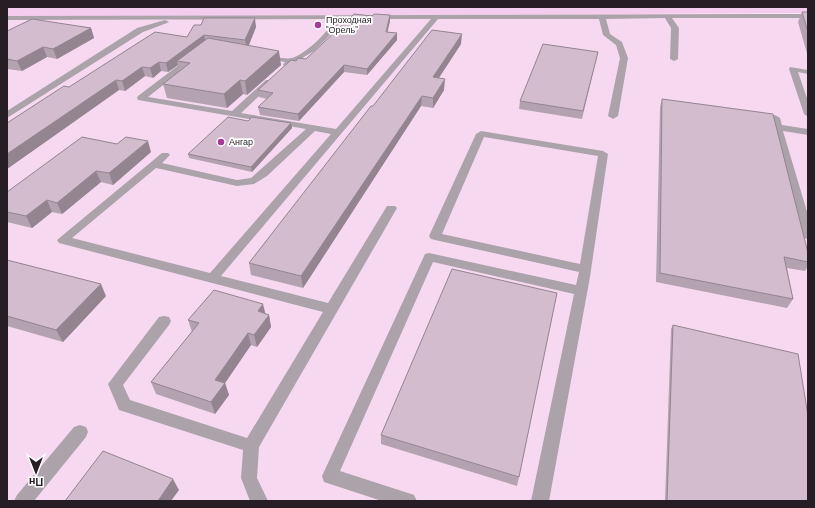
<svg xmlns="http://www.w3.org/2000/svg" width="815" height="508" viewBox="0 0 815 508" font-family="'DM Sans',sans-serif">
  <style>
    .built { fill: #f6d9f1 }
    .green { fill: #f4cdee }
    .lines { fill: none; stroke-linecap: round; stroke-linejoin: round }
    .minor { fill: #aca2aa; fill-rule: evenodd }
    .wall { fill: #b5a2b1 }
    .shaded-wall { fill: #938490 }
    .building { fill: #d2bcce; stroke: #938490 }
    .poi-dot { fill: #a53a9b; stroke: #fefefe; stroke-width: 1.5 }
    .labels { text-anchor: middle; stroke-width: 3.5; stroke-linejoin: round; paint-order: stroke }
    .far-poi-label { font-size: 9px; fill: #261e24; stroke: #fefefe; text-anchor: start }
  </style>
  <rect width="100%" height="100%" fill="#ffe8fb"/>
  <path class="built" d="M808 14V501H7V19Z"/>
  <path class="green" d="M7 7H808V13L7 18Z"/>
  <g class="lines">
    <path class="minor" d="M808 14V18H672L679 28 678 59 674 61 670 59 671 28 665 18 606 19 610 34 622 42 628 58 618 116 613 119 608 116 620 58 616 45 603 35 599 19H438L221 276 328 303 387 206H395L397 208 259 447 257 478 268 501H250L241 478 243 450 119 410 108 384 159 317 164 316 169 317 171 321 169 325 123 385 130 400 247 438 323 312 63 244 59 243 57 240 162 153H168L170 155 162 163 237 180 251 178 306 129 138 100 137 98 138 96 188 58H194L195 60 148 97 232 111 266 80H272L273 82 272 84 241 113 336 129 431 19H342L333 32 314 51 287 67 283 65 285 62 264 58 260 56 264 54C271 55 284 60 292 58 306 54 328 32 335 19L7 20V16ZM315 131 331 134 210 273 72 238 156 168 237 186 254 184 267 176Z
      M165 20 169 22 167 23 143 32 7 118V111L137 28Z
      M790 67 808 70V74L798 72 808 101V117L804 114 789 69Z
      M775 115 780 118 782 125 808 129V135L783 131 808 215V239L804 238 802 235 772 127 770 118Z
      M481 131 603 151 608 154 590 277 549 501H531L574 294 433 262 340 471 408 493 414 495 417 501H382L324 482 322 476 425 254 429 253 576 285 579 272 435 240 431 239 429 236 476 134ZM484 137 598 156 580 264 442 234Z
      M80 425 86 427 88 432 86 437 34 501H14L17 495 74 427Z"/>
  </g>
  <path class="wall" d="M802 12H808V57L798 22Z
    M390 21 387 32 397 33V40L367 75 344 72 299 121 260 115 258 107 267 99 259 97 258 90 296 61 306 59Z
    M256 27 248 46 281 65 247 95 243 94 227 108 167 98 163 84 180 71 178 65 168 72 161 71 153 78 145 76 125 91 119 90 7 169V123L187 37Z
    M91 28 94 38 57 59 47 57 22 71 7 69V31Z
    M461 44 439 78 444 90 433 108 421 106 303 288 251 275 249 263 373 106Z
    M598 52 582 119 519 109 520 101Z
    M662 99 808 253V266L805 271 787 268 793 299 787 308 656 282 660 107Z
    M248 121 291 123 292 128 252 172 189 158 188 154Z
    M151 152 113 185 101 182 62 214 52 212 32 228 7 222V192Z
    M7 260 106 296 63 342 7 326Z
    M265 314 269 315 271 327 257 347 251 345 225 383 229 395 215 414 156 394 151 382 192 332 188 320Z
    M673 325 808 501H665L671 329Z
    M381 435 519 477 517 486 381 444Z"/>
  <path class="shaded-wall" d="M390 15V21L386 38V32Z
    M255 18 256 27 247 50 245 40Z
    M91 28 94 38 57 59 53 49Z
    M397 33V40L367 75V69Z
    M462 34 461 44 432 88 433 77Z
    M204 35 206 44 177 61 178 65 168 72 166 63Z
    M43 47 47 57 22 71 17 61Z
    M279 51 281 65 247 95 245 81Z
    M159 62 161 71 153 78 150 68Z
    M344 65V72L299 121 298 114Z
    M142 67 145 76 125 91 122 81Z
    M445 79 444 90 433 108V98Z
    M116 80 119 90 7 169V154Z
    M240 80 243 94 227 108 224 94Z
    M422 96 421 106 303 288 301 276Z
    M291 123 292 128 252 172 251 167Z
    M148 141 151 152 113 185 109 173Z
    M96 171 101 182 62 214 57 203Z
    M47 200 52 212 32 228 26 216Z
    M101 284 106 296 63 342 56 330Z
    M263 304 266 316 258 311Z
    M269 315 271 327 257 347 254 335Z
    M248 333 251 345 225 383 229 395 215 414 211 402 215 380Z
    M173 479 179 490 171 501H158Z"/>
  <path class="building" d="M802 12H808V32Z
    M354 14 372 16 374 14 390 15 386 32 397 33 367 69 344 65 298 114 258 107 273 93 258 90 291 60 296 61 298 58 306 59Z
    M204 18H255L245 40 204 35 166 63 159 62 150 68 142 67 122 81 116 80 7 154V123L64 86 69 87 155 32 187 37 194 25H201Z
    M32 19 91 28 53 49 43 47 17 61 7 59V31Z
    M432 30 462 34 433 77 445 79 433 98 422 96 301 276 249 263 371 106H373Z
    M208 38 279 51 245 81 240 80 224 94 163 84 190 63 177 61Z
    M543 44 598 52 583 111 520 101Z
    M662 99 773 114 808 253V262L784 257 793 299 660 273Z
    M228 117 248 121 252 117 291 123 251 167 188 154Z
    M82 137 117 144 126 137 148 141 109 173 96 171 57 203 47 200 26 216 7 212V192Z
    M7 260 101 284 56 330 7 316Z
    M452 269 557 293 519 477 381 435Z
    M214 290 263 304 258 311 269 315 254 335 248 333 215 380 225 383 211 402 151 382 199 323 188 320Z
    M673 325 798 354 808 416V501H667Z
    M103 451 173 479 158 501H65Z"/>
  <g class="poi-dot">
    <circle cx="318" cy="25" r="4"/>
    <circle cx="221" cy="142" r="4"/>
  </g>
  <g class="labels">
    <g class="far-poi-label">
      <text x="326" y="23">Проходная<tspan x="326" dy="10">"Орель"</tspan></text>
      <text x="229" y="145">Ангар</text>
    </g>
  </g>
  <rect width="815" height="508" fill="none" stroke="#261e24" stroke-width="16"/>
  <g transform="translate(36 472) rotate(180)" stroke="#fefefe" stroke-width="3" paint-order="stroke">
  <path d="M0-3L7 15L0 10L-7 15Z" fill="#261e24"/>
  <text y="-6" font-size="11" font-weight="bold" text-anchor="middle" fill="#261e24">Пн</text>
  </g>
</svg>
